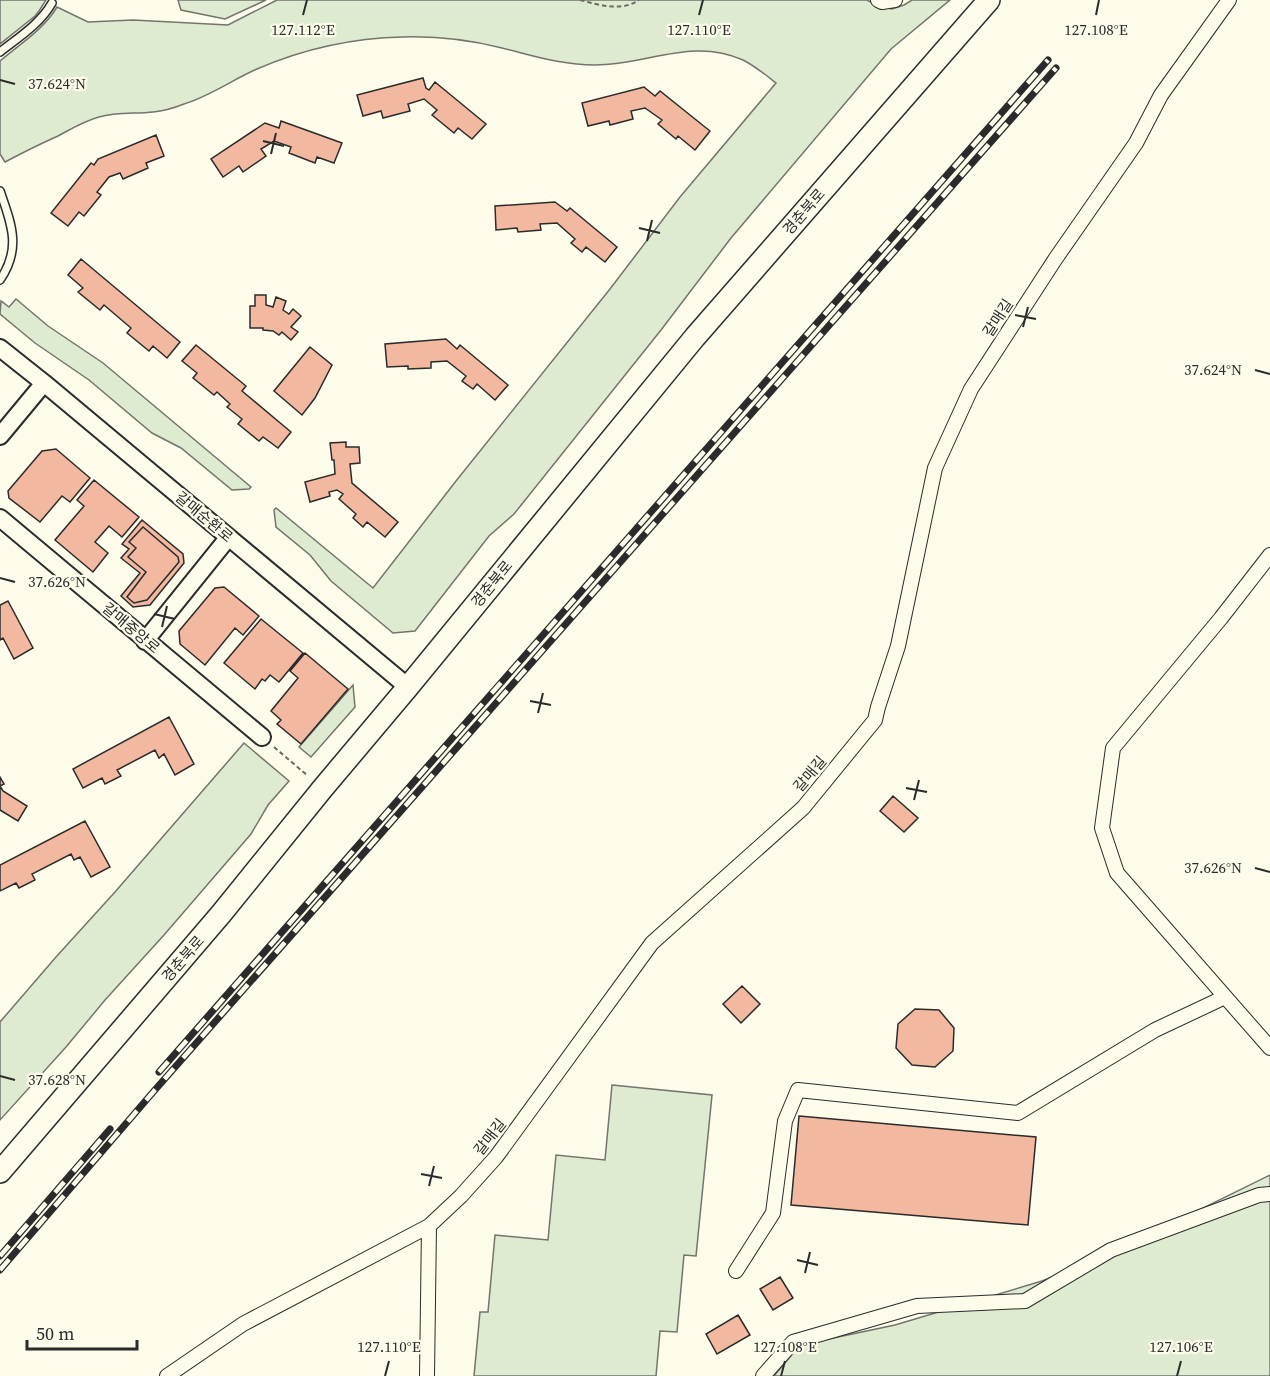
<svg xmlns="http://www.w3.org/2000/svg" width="1270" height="1376" viewBox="0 0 1270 1376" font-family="'Source Serif 4','Noto Sans KR',serif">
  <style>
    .green { fill: #deebd1; stroke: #74746e; stroke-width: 1.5 }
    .building { fill: #f2b8a0; stroke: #2b2b2b; stroke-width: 1.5 }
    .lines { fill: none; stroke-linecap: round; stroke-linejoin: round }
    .service-casing { stroke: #2b2b2b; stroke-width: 10 }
    .minor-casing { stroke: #2b2b2b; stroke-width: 16 }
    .tertiary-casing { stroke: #2b2b2b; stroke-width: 20 }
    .primary-casing { stroke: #2b2b2b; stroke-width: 24 }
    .path { stroke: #6a6964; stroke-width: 2; stroke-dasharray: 4.5 3; stroke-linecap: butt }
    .service { stroke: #fdfbea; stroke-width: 7 }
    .minor { stroke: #fdfbea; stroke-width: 14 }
    .tertiary { stroke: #fdfbea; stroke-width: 16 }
    .primary { stroke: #fdfbea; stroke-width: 21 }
    .rail-casing { stroke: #2b2b2b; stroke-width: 7 }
    .rail { stroke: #fdfbea; stroke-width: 4.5; stroke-dasharray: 14; stroke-linecap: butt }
    .ticks { fill: none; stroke: #2b2b2b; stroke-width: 2 }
    .labels { text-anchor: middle; stroke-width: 4.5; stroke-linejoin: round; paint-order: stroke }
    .street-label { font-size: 15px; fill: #2b2b2b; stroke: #fdfbea }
    .ticks-label { font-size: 15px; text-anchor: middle; fill: #2b2b2b; stroke: #fdfbea; stroke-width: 4.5; stroke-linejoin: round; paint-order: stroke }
  </style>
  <rect width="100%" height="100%" fill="#fdfbea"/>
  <path class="green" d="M0 0H46L39 11 35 16 0 44Z
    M178 0H266L225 19 181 10Z
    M277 0H867L878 6 892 9 904 5 912 0H950L891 49 731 238 661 330 514 514 489 536 415 631 393 633 331 581 310 555 276 527 274 510 276 508 373 588 456 481 610 289 680 197 776 83C766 75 755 66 743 60 692 37 647 65 595 65 561 65 535 56 502 48 470 40 436 36 403 37 353 38 303 49 257 69 232 80 210 96 184 104 174 108 164 111 153 112 135 114 117 112 99 117 84 121 71 129 58 136 40 144 22 153 5 162L0 154V61C20 44 44 29 57 7L88 22 133 20 228 25Z
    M16 299 48 326 103 363 251 487 249 489 232 490 181 448 152 433 89 380 35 343 0 314 1 301 9 307Z
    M353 685 355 707 311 757 299 747Z
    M244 743 289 781 268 805 251 834 164 935 105 1000 66 1047 0 1120V1022L56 957 115 892Z
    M612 1085 712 1095 696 1256 684 1255 677 1332 660 1331 656 1376H474L480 1312H488L495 1235 548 1240 556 1155 605 1160Z
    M1270 1175V1376H774L800 1345 895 1325 1042 1281 1120 1249Z"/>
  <path class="building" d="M423 78 426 88 429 90 435 82 486 124 472 139 458 128 454 133 432 115 437 110 424 99 408 104 410 111 383 118 381 111 363 116 357 95Z
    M644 87 655 96 660 91 710 131 695 150 678 136 676 139 658 124 662 120 645 108 631 111 633 119 610 125 609 121 588 126 582 103Z
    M281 121 342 143 334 163 317 157 315 163 289 153 291 147 274 141 261 149 266 156 243 172 239 166 223 177 211 159 265 123 279 128Z
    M156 135 164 156 146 163 148 168 123 179 120 173 109 177 97 192 101 195 84 216 79 212 68 226 51 213 91 163 94 165 98 159Z
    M555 202 567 211 570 208 617 247 605 262 586 247 582 252 571 243 575 239 557 223 540 224 541 230 518 232 517 228 496 230 495 206Z
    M81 259 180 342 167 358 153 346 149 351 127 333 131 328 104 305 100 310 78 292 83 288 68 275Z
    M255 295H266V305L273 307 276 297 286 301 283 310 289 314 293 309 301 316 291 327 298 332 291 340 282 332 279 335 273 331 263 330V328H250V306H255Z
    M446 339 457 349 460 345 508 385 495 400 477 384 473 389 462 381 466 376 447 361 431 362V368L408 369V366L387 367 385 344Z
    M196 345 246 386 242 391 291 432 278 448 263 437 259 441 238 424 242 419 227 407 230 404 217 392 214 395 193 378 197 373 182 361Z
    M310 347 332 365 315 398 302 415 274 391Z
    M346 442V447H359L360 463 350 464 352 483 398 522 385 537 367 522 363 527 353 518 356 514 339 499 343 494 337 490 329 492 330 496 310 502 305 482 335 474 334 460H332L330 443Z
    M56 449 90 478 70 502 62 496 40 522 9 498 8 491 42 451Z
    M94 480 139 517 122 537 109 526 95 542 108 553 93 572 55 540 84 506 77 500Z
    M142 520 183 554 184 563 150 605 133 607 121 596 140 573 121 558 129 549 122 544Z
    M143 527 178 557 179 562 147 600 134 603 127 597 146 572 128 557 136 548 129 542Z
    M224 587 259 616 243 635 235 628 205 665 180 644 179 631 215 588Z
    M8 601 33 648 14 659 3 638 0 640V605Z
    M261 619 303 653 279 682 270 675 265 681 262 679 255 689 224 663Z
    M305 653 348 689 301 744 277 724 281 720 271 711 298 678 290 671Z
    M169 717 194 764 175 775 164 754 159 758 155 750 117 770 121 776 105 784 102 778 83 788 73 769Z
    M0 777 4 784 0 786 3 791 27 806 18 821 0 810Z
    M893 796 918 818 904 832 880 811Z
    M85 821 110 867 91 877 80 857 74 860 71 854 32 874 35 880 19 888 16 883 0 891V865Z
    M742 986 760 1004 741 1023 723 1004Z
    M915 1009 939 1010 954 1028 953 1051 935 1067 912 1065 896 1048 898 1024Z
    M799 1116 1036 1137 1028 1225 791 1205Z
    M780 1277 793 1298 773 1310 760 1289Z
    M738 1315 750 1335 717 1354 706 1334Z"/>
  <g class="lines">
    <g class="service-casing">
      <path id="service" d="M0 52C19 37 40 24 52 3
        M0 191C11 223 22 248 0 280"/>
    </g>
    <g class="minor-casing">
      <path id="minor" d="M878 0 882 2 895 0
        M1270 555 1221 618 1113 748 1102 828 1117 873 1270 1048
        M736 1271 773 1213 785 1121 798 1090 1018 1113 1155 1030 1225 997
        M167 1376 243 1324 429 1226 461 1196 496 1157 652 943 803 808 875 720 878 707 898 646 935 468 971 389 1056 258 1136 143 1161 95 1229 0
        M427 1376 429 1226
        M763 1376 793 1342 917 1306 1025 1301 1111 1250 1259 1195 1270 1194"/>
    </g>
    <g class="tertiary-casing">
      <path id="tertiary" d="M0 348 44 383 408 687
        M0 436 44 383
        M0 518 262 737
        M145 641 228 538"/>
    </g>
    <g class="primary-casing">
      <path id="primary" d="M0 1172 221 914 323 788 408 687 695 337 989 0"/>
    </g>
    <path class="path" d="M580 0C600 5 621 12 639 0
      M274 747 308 776"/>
    <use href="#service" class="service"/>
    <use href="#minor" class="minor"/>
    <use href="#tertiary" class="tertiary"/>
    <use href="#primary" class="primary"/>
    <g class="rail-casing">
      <path id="rail" d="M159 1072 1048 60
        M0 1256 110 1129
        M0 1270 154 1091 1056 68"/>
    </g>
    <use href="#rail" class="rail"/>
  </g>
  <path class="ticks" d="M303 15 307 0M699 15 703 0M1096 15 1099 0M0 80 15 84M263 141 284 146M271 154 276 133M639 228 660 233M647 241 652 220M1015 315 1036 319M1023 327 1028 307M1255 370 1270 374M0 578 15 582M154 614 175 619M162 627 167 606M530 701 551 705M538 713 543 693M906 788 927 792M914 800 919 780M1255 868 1270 872M0 1076 15 1080M421 1174 442 1178M429 1186 434 1166M797 1260 818 1265M805 1273 810 1252M385 1376 389 1361M781 1376 785 1361M1177 1376 1181 1361"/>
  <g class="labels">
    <g class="street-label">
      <text transform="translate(804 212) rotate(-49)" y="5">경춘북로</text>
      <text transform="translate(998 318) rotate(-57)" y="5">갈매길</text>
      <text transform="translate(204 517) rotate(40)" y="5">갈매순환로</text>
      <text transform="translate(492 584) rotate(-51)" y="5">경춘북로</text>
      <text transform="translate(131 628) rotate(40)" y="5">갈매중앙로</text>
      <text transform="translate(810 774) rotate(-50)" y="5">갈매길</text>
      <text transform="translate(183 959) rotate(-49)" y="5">경춘북로</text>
      <text transform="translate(490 1137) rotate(-52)" y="5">갈매길</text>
    </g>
  </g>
  <g class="ticks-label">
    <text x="303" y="35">127.112°E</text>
    <text x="699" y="35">127.110°E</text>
    <text x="1096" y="35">127.108°E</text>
    <text x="57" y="89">37.624°N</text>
    <text x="1213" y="375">37.624°N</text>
    <text x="57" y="587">37.626°N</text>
    <text x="1213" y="873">37.626°N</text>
    <text x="57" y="1085">37.628°N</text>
    <text x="389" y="1352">127.110°E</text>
    <text x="785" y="1352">127.108°E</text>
    <text x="1181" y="1352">127.106°E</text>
  </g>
  <path d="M27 1340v9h110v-9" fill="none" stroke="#2b2b2b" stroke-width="3"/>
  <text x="36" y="1340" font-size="18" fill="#2b2b2b" stroke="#fdfbea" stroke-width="4.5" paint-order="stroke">50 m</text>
</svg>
